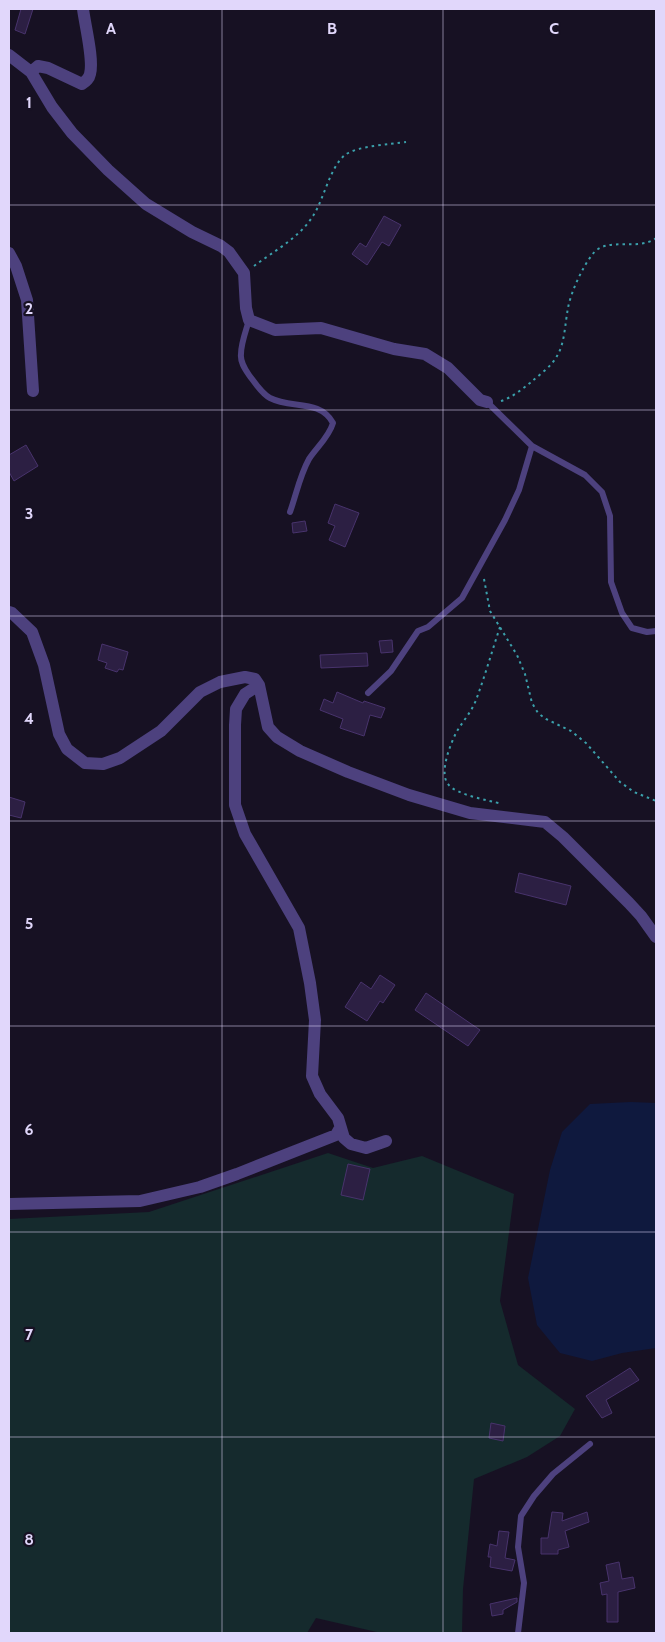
<svg xmlns="http://www.w3.org/2000/svg" width="665" height="1642" viewBox="0 0 665 1642" font-family="Cabin,sans-serif">
  <style>
    .green { fill: #152a2d }
    .water { fill: #0f193e }
    .building { fill: #2c1f43; stroke: #48336c }
    .lines { fill: none; stroke-linecap: round; stroke-linejoin: round }
    .path { stroke: #3ba0ab; stroke-width: 2; stroke-dasharray: 2.5 4; stroke-linecap: butt }
    .service { stroke: #4d417e; stroke-width: 6 }
    .minor { stroke: #4d417e; stroke-width: 12 }
    .grid { fill: none; stroke: #e1d7fb; stroke-width: 1; stroke-opacity: 0.55 }
    .grid-label { font-size: 16px; text-anchor: middle; font-weight: bold; fill: #e1d7fb; stroke: #171123; stroke-width: 4.5; stroke-linejoin: round; paint-order: stroke }
  </style>
  <rect width="100%" height="100%" fill="#171123"/>
  <path class="green" d="M328 1153 373 1168 422 1156 514 1194 500 1301 518 1365 575 1409 560 1436 527 1457 474 1479 463 1589 462 1633H381L316 1618 307 1633H9V1219L149 1212Z"/>
  <path class="water" d="M631 1102 656 1103V1348L622 1353 592 1361 560 1353 537 1325 528 1278 550 1170 562 1132 590 1104Z"/>
  <path class="building" d="M21 9H33L25 34 15 30Z
    M384 216 401 225 389 246 382 242 367 265 352 254 360 243 366 247Z
    M26 445 38 466 14 481 9 472V455Z
    M335 504 359 513 345 547 329 540 335 526 328 523Z
    M305 521 307 531 293 533 292 523Z
    M392 640 393 652 381 653 379 641Z
    M102 644 128 652 123 670 119 669 117 672 105 668 107 663 98 660Z
    M367 653 368 666 321 668 320 655Z
    M337 692 363 703 364 701 385 708 381 718 370 715 364 736 340 728 343 719 320 710 324 699 333 703Z
    M9 797 25 802 21 818 9 815Z
    M519 873 571 886 566 905 515 892Z
    M380 975 395 985 383 1003 380 1001 367 1021 345 1007 361 982 371 989Z
    M426 993 480 1030 468 1046 415 1010Z
    M348 1164 370 1169 363 1200 341 1195Z
    M630 1368 639 1380 606 1400 612 1413 602 1418 586 1396Z
    M491 1423 505 1426 503 1441 489 1438Z
    M552 1512 563 1513 562 1521 587 1512 589 1522 565 1531 569 1547 558 1550V1554H541V1538H548Z
    M499 1531 509 1532 505 1558 515 1560 512 1571 490 1567 491 1557H488L490 1544 497 1546Z
    M619 1562 622 1579 633 1577 635 1588 618 1592V1622H607V1594L602 1595 600 1583 609 1581 606 1565Z
    M517 1598V1602L503 1610V1614L492 1616 490 1604Z"/>
  <g class="lines">
    <path class="path" d="M254 266C274 251 299 238 313 216 324 199 330 167 345 155 356 146 392 144 406 142
      M501 401C511 398 521 390 530 383 539 375 551 367 557 356 565 343 565 323 568 308 571 292 582 268 592 255 606 235 638 252 656 238
      M484 579 490 611 517 655 525 674 532 703 538 713 546 719 571 731 586 743 620 782 634 792 656 801
      M500 627C492 651 485 676 476 700 471 713 462 722 456 733 450 745 439 773 448 784 456 795 488 800 502 804"/>
    <path class="service" d="M249 320C246 331 241 343 241 354 240 362 245 369 249 375 255 383 262 394 270 398 291 409 320 399 333 423 329 437 317 447 309 459 300 475 296 495 290 512
      M487 402 532 446 585 475 602 492 610 516 611 582 622 613 632 628 647 632 656 631
      M368 693 391 671 418 631 428 627 462 598 505 520 519 490 532 446
      M518 1633 524 1583 518 1547 521 1516 534 1496 553 1474 590 1444"/>
    <path class="minor" d="M9 55 31 72 52 107 72 133 108 170 146 204 192 232 221 246 229 252 244 273 246 308 249 320 275 330 321 328 394 349 425 354 448 368 480 400 487 402
      M31 72 38 66 48 68 82 84C86 81 89 79 90 74 94 60 85 25 83 9
      M9 253 16 266 27 300 33 391
      M9 612 12 613 32 632 44 665 59 734 67 749 85 763 103 764 120 758 161 731 200 692 220 682 245 677 255 679 259 685 268 727 277 737 300 751 348 772 409 795 470 813 545 822 563 837 629 903 641 916 656 937
      M259 685 245 694 236 709 235 725V805L245 834 299 928 310 983 315 1020 312 1076 320 1094 338 1118 344 1138 351 1144 366 1148 386 1141
      M9 1204 140 1201 200 1187 237 1174 336 1135 340 1128"/>
  </g>
  <path class="grid" d="M222 9V1633M443 9V1633M9 205H656M9 410H656M9 616H656M9 821H656M9 1026H656M9 1232H656M9 1437H656"/>
  <g class="grid-label">
    <text x="111" y="34">A</text>
    <text x="332" y="34">B</text>
    <text x="554" y="34">C</text>
    <text x="29" y="108">1</text>
    <text x="29" y="314">2</text>
    <text x="29" y="519">3</text>
    <text x="29" y="724">4</text>
    <text x="29" y="929">5</text>
    <text x="29" y="1135">6</text>
    <text x="29" y="1340">7</text>
    <text x="29" y="1545">8</text>
  </g>
  <rect width="665" height="1642" fill="none" stroke="#e1d7fb" stroke-width="20"/>
</svg>
